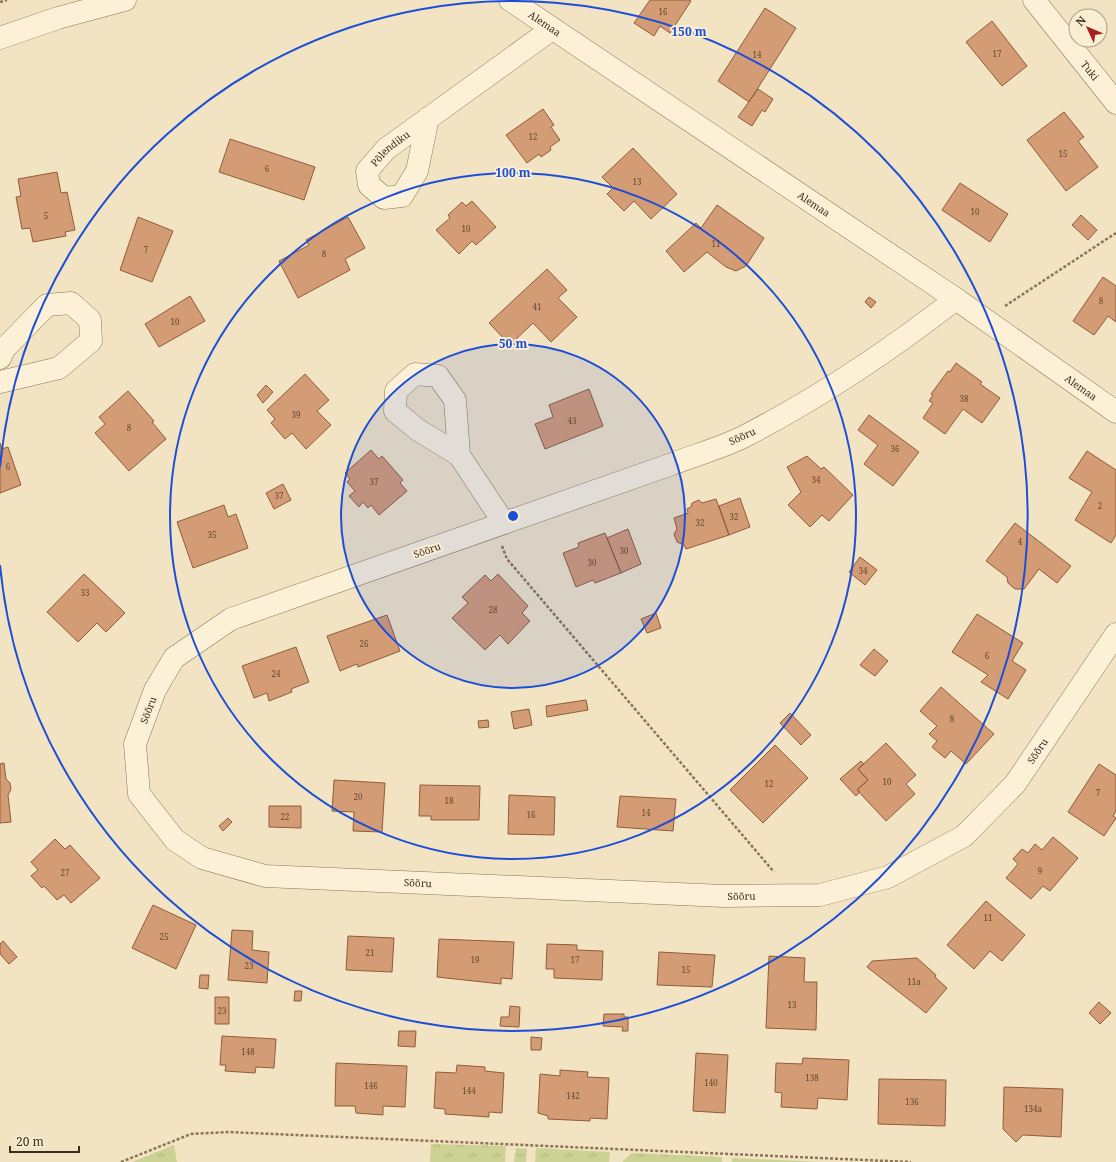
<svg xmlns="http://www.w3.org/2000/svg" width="1116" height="1162" viewBox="0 0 1116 1162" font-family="'Noto Serif',serif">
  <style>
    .grass { fill: url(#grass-tufts) }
    .building { fill: #d49c74; stroke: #905c3a }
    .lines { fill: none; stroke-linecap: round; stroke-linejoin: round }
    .minor-casing { stroke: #8e7457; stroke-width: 23 }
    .path { stroke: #8e7457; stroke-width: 2.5; stroke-dasharray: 3 2; stroke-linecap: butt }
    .minor { stroke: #fcf1d6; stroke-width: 22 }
    .ring { fill: none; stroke: #1d4ed8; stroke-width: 2 }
    .labels { text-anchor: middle; stroke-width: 4; stroke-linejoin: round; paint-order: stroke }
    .number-label { font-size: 8px; fill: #634833 }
    .street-label { font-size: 10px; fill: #3d2c1d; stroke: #f9eed2 }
    .centre { fill: #1d4ed8; stroke: #f9eed2; stroke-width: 2 }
    .ring-label { font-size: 12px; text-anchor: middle; font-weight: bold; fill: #1d4ed8; stroke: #f9eed2; stroke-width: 4; stroke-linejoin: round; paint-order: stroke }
  </style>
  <defs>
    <pattern id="grass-tufts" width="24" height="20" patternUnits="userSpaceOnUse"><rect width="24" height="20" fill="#cbd294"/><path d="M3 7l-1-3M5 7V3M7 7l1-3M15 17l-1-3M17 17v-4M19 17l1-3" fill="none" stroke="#afb47f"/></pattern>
  </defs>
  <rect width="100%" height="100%" fill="#f2e4c2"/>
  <path class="grass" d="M431 1144 506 1146 505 1162H430Z
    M174 1145 177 1162H132Z
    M516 1148 527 1149 526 1162H514Z
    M536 1148 610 1152 609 1162H535Z
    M632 1153 722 1157V1162H622Z
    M732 1158 823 1162H732Z"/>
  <path class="building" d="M650 0H689L691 1 670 33 660 26 654 36 634 23Z
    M765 8 796 28 749 102 718 81Z
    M992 21 1027 66 1002 86 966 42Z
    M758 89 773 99 765 112 762 110 752 126 738 117Z
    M543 109 554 125 551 127 560 140 550 147 551 150 541 157 539 154 527 163 506 135Z
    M1064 112 1084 137 1078 141 1098 167 1066 191 1027 140Z
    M230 139 315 167 304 200 219 172Z
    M633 148 677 194 651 219 634 201 624 211 607 194 613 188 602 177Z
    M57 172 61 193 67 192 75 230 65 232 66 236 33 242 30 228 22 229 16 197 21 196 18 179Z
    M960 183 1008 214 990 242 942 210Z
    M472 201 496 227 476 245 472 241 459 254 436 230 450 218 448 215 462 202 466 206Z
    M717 205 764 238 746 266 736 271 726 267 707 252 684 272 666 251 696 223 701 228Z
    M1081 215 1097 230 1088 240 1072 225Z
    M138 217 173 231 152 282 120 270Z
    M348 217 365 248 345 259 350 270 298 298 279 261 309 245 306 240Z
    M547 269 567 290 558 298 577 317 551 342 533 323 510 345 489 323Z
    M1103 277 1116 286V322L1108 316 1094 335 1073 321Z
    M190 296 205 321 159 347 145 324Z
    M869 297 876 302 871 308 865 302Z
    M956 363 982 382 980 384 1000 398 982 423 963 409 945 434 923 418 933 403 929 401 933 395 931 394 948 371 950 372Z
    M305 374 329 400 317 411 331 425 306 449 292 433 285 439 271 423 275 419 267 410Z
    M266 385 273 392 263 403 257 395Z
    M589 389 603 426 545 449 535 424 553 417 549 405Z
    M128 391 154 421 152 422 166 439 129 471 95 433 105 424 99 417Z
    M869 415 919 452 893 486 864 464 878 445 858 430Z
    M0 443 2 449 8 447 21 485 0 493Z
    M371 450 379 459 382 456 403 480 400 483 407 491 379 515 371 505 368 508 363 502 359 507 349 496 355 491 347 482 350 479 345 473Z
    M1087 451 1116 470V535L1111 543 1075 520 1092 492 1069 478Z
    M807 456 821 469 824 467 853 495 829 521 822 515 810 527 788 505 801 492 787 467Z
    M283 484 291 500 274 509 266 493Z
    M740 498 750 527 729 535 719 506Z
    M716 499 729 535 686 549 684 545 677 542 674 534 677 529 674 518 688 513 687 509 691 507 692 503 699 500 702 503Z
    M224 505 228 517 236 514 248 548 193 568 177 522Z
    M1015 523 1071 566 1057 583 1039 569 1024 589H1015L1008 583 1007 577 986 561Z
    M628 529 641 564 621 573 607 538Z
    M605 533 621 573 595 583 593 580 576 587 563 553 579 547 578 543Z
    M860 557 877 570 865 585 849 572Z
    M84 574 125 613 106 632 97 623 78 642 47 612Z
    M498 574 528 606 522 613 530 621 508 644 500 635 485 650 452 618 468 603 462 597 485 575 491 581Z
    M656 613 661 628 647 633 641 619Z
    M977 614 1023 643 1012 661 1026 670 1008 699 981 682 988 675 952 652Z
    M387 615 400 651 358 667 357 664 340 671 327 636Z
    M296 647 309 682 291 689 292 692 269 701 267 693 254 698 242 666Z
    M874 649 888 661 875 676 860 665Z
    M941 687 994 734 966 764 951 751 945 758 932 747 937 741 929 734 937 726 920 711Z
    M586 700 588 710 547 717 546 706Z
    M529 709 532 725 514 729 511 712Z
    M790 713 811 735 801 745 780 723Z
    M488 720 489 727 479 728 478 721Z
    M886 743 916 775 906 784 915 794 886 821 857 790 868 780 858 769Z
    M775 745 808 778 763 823 730 790Z
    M861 761 864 764 858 769 868 780 857 790 860 792 856 796 840 779Z
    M4 763 6 779 10 783 11 789 8 795 11 822 0 823V764Z
    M1099 764 1116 775V811L1113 816 1116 818 1104 836 1068 812Z
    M334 780 385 783 382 832 353 831 354 812 332 811Z
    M420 785 480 786 479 820H431V816H419Z
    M509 795 555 797 554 835 508 834Z
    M620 796 676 799 673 831 617 827Z
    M269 806H301V828L269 827Z
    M228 818 232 822 223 831 219 826Z
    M1053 837 1078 858 1050 891 1043 886 1031 899 1006 878 1018 864 1013 859 1022 849 1028 853 1035 844 1042 850Z
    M55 839 65 849 70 845 100 878 71 903 64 895 57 900 44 886 42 888 31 876 38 870 31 862Z
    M986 901 1025 935 1002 961 990 951 974 969 947 945Z
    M153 905 196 925 176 969 132 948Z
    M232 930 253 931 252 950 269 952 267 983 228 980Z
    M348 936 394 938 392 972 346 970Z
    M439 939 514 942 512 979 501 978V984L437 977Z
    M3 941 17 957 9 964 0 954V944Z
    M547 944 577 945V950L603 951 602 980 554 978V969H546Z
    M659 952 715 955 712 987 657 985Z
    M769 956 805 958 804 982H817L816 1030 766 1028Z
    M917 958 936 975 935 977 947 988 926 1013 867 967 872 961Z
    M200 975H209L208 989 199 988Z
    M295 991H302L301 1001H294Z
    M215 997H229V1024H215Z
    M1099 1002 1111 1013 1100 1024 1089 1013Z
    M510 1006 520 1007 519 1027 500 1026 501 1017H509Z
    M604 1014H624V1017H628V1031H622L623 1027 603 1026Z
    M399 1031H416L415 1047 398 1046Z
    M222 1036 276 1039 274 1068 256 1067 255 1073 225 1071 226 1065H220Z
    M531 1037 542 1038 541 1050H531Z
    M696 1053 728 1055 725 1113 693 1111Z
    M803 1058 849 1060 847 1100 818 1098 817 1109 781 1107 782 1093 775 1092 776 1063 802 1064Z
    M336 1063 407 1066 405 1107 383 1106V1115L356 1113 355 1106H335Z
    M457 1065 485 1067V1071L504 1073 502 1113 489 1112V1117L445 1114V1109L434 1108 436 1072 456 1073Z
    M560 1070 588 1072 587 1077 609 1078 607 1119 590 1118V1121L548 1119V1116L538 1113 540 1074 560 1076Z
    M879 1079 946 1080 945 1126 878 1124Z
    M1004 1087 1063 1089 1061 1137 1023 1135 1016 1142 1003 1129Z"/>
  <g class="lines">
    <g class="minor-casing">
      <g id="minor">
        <path id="s1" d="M510 0 956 299 1116 412"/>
        <path id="s2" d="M1034 0 1116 103"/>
        <path d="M0 38 58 18 125 0"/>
        <path id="s3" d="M428 118 417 171 402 196 384 198 369 185 367 171 386 149 552 29"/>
        <path id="s4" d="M956 299C889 351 819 398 743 437 721 448 695 455 672 464L231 619 174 658 155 690 135 744 139 794 175 840 202 858 265 876 724 896 820 895 888 877 964 836 1015 784 1116 634"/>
        <path d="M0 358 4 349 47 305 71 303 90 320 91 341 59 368 0 382"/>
        <path d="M459 455 455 400 438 376 415 374 396 391 395 411 418 430 459 455 504 523"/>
      </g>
    </g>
    <path class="path" d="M0 2 7 0
      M1005 306 1116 233
      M502 546 507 559 774 872
      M121 1162 191 1134 228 1132 911 1162"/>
    <use href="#minor" class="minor"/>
  </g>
  <circle cx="513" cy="516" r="172" fill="#1d4ed8" fill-opacity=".12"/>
  <g class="ring">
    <circle cx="513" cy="516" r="172"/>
    <circle cx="513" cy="516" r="343"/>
    <path d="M0 467A515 515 0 1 1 0 565"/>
  </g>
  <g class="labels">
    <g class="number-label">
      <text x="663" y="15">16</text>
      <text x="997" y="57">17</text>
      <text x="757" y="58">14</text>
      <text x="533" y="140">12</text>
      <text x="1063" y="157">15</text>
      <text x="267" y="172">6</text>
      <text x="637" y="185">13</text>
      <text x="975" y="215">10</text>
      <text x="46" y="219">5</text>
      <text x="466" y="232">10</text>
      <text x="716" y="247">11</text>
      <text x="146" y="253">7</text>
      <text x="324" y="257">8</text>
      <text x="1101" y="304">8</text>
      <text x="537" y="310">41</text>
      <text x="175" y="325">10</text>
      <text x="964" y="402">38</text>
      <text x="296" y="418">39</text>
      <text x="572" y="424">43</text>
      <text x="129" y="431">8</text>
      <text x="895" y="452">36</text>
      <text x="8" y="470">6</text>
      <text x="816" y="483">34</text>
      <text x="374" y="485">37</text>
      <text x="279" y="499">37</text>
      <text x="1100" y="509">2</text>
      <text x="734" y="520">32</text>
      <text x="700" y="526">32</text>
      <text x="212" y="538">35</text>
      <text x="1020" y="545">4</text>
      <text x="624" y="554">30</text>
      <text x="592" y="566">30</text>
      <text x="863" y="574">34</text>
      <text x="85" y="596">33</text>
      <text x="493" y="613">28</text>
      <text x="364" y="647">26</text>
      <text x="987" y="659">6</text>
      <text x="276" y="677">24</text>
      <text x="952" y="722">8</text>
      <text x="887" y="785">10</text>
      <text x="769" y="787">12</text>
      <text x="1098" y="796">7</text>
      <text x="358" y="800">20</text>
      <text x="449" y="804">18</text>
      <text x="646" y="816">14</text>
      <text x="531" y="818">16</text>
      <text x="285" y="820">22</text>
      <text x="1040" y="874">9</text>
      <text x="65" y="876">27</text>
      <text x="988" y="921">11</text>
      <text x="164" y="940">25</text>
      <text x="370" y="956">21</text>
      <text x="475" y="963">19</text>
      <text x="575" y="963">17</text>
      <text x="249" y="969">23</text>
      <text x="686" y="973">15</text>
      <text x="914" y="985">11a</text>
      <text x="792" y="1008">13</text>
      <text x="222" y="1014">23</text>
      <text x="248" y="1055">148</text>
      <text x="812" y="1081">138</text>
      <text x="711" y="1086">140</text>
      <text x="371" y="1089">146</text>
      <text x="469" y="1094">144</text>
      <text x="573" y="1099">142</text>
      <text x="912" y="1105">136</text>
      <text x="1033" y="1112">134a</text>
    </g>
    <g class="street-label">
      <text dy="4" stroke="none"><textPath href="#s1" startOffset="42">Alemaa</textPath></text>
      <text dy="4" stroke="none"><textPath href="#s2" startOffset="90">Tuki</textPath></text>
      <text dy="4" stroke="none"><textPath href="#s3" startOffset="168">Põlendiku</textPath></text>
      <text dy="4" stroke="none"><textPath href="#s1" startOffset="366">Alemaa</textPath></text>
      <text dy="4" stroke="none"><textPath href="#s1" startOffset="690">Alemaa</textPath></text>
      <text transform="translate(742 436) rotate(-25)" y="4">Sõõru</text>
      <text transform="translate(427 550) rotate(-19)" y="4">Sõõru</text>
      <text transform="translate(148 710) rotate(-69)" y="4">Sõõru</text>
      <text dy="4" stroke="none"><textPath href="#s4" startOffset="1993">Sõõru</textPath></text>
      <text dy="4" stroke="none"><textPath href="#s4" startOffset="1321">Sõõru</textPath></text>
      <text dy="4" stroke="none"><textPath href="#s4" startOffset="1645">Sõõru</textPath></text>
    </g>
  </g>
  <circle cx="513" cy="516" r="6" class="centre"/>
  <g class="ring-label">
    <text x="689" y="36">150 m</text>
    <text x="513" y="177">100 m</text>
    <text x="513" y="348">50 m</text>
  </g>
  <g transform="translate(1088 28) rotate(314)"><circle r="19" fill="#f9eed2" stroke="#aea08a"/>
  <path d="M0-3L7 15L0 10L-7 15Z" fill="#a42122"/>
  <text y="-6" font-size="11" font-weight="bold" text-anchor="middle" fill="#3d2c1d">N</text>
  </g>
  <path d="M10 1146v6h69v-6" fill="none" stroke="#3d2c1d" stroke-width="2"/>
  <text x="16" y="1146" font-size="12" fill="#3d2c1d" stroke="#f9eed2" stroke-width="3" paint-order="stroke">20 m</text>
</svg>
